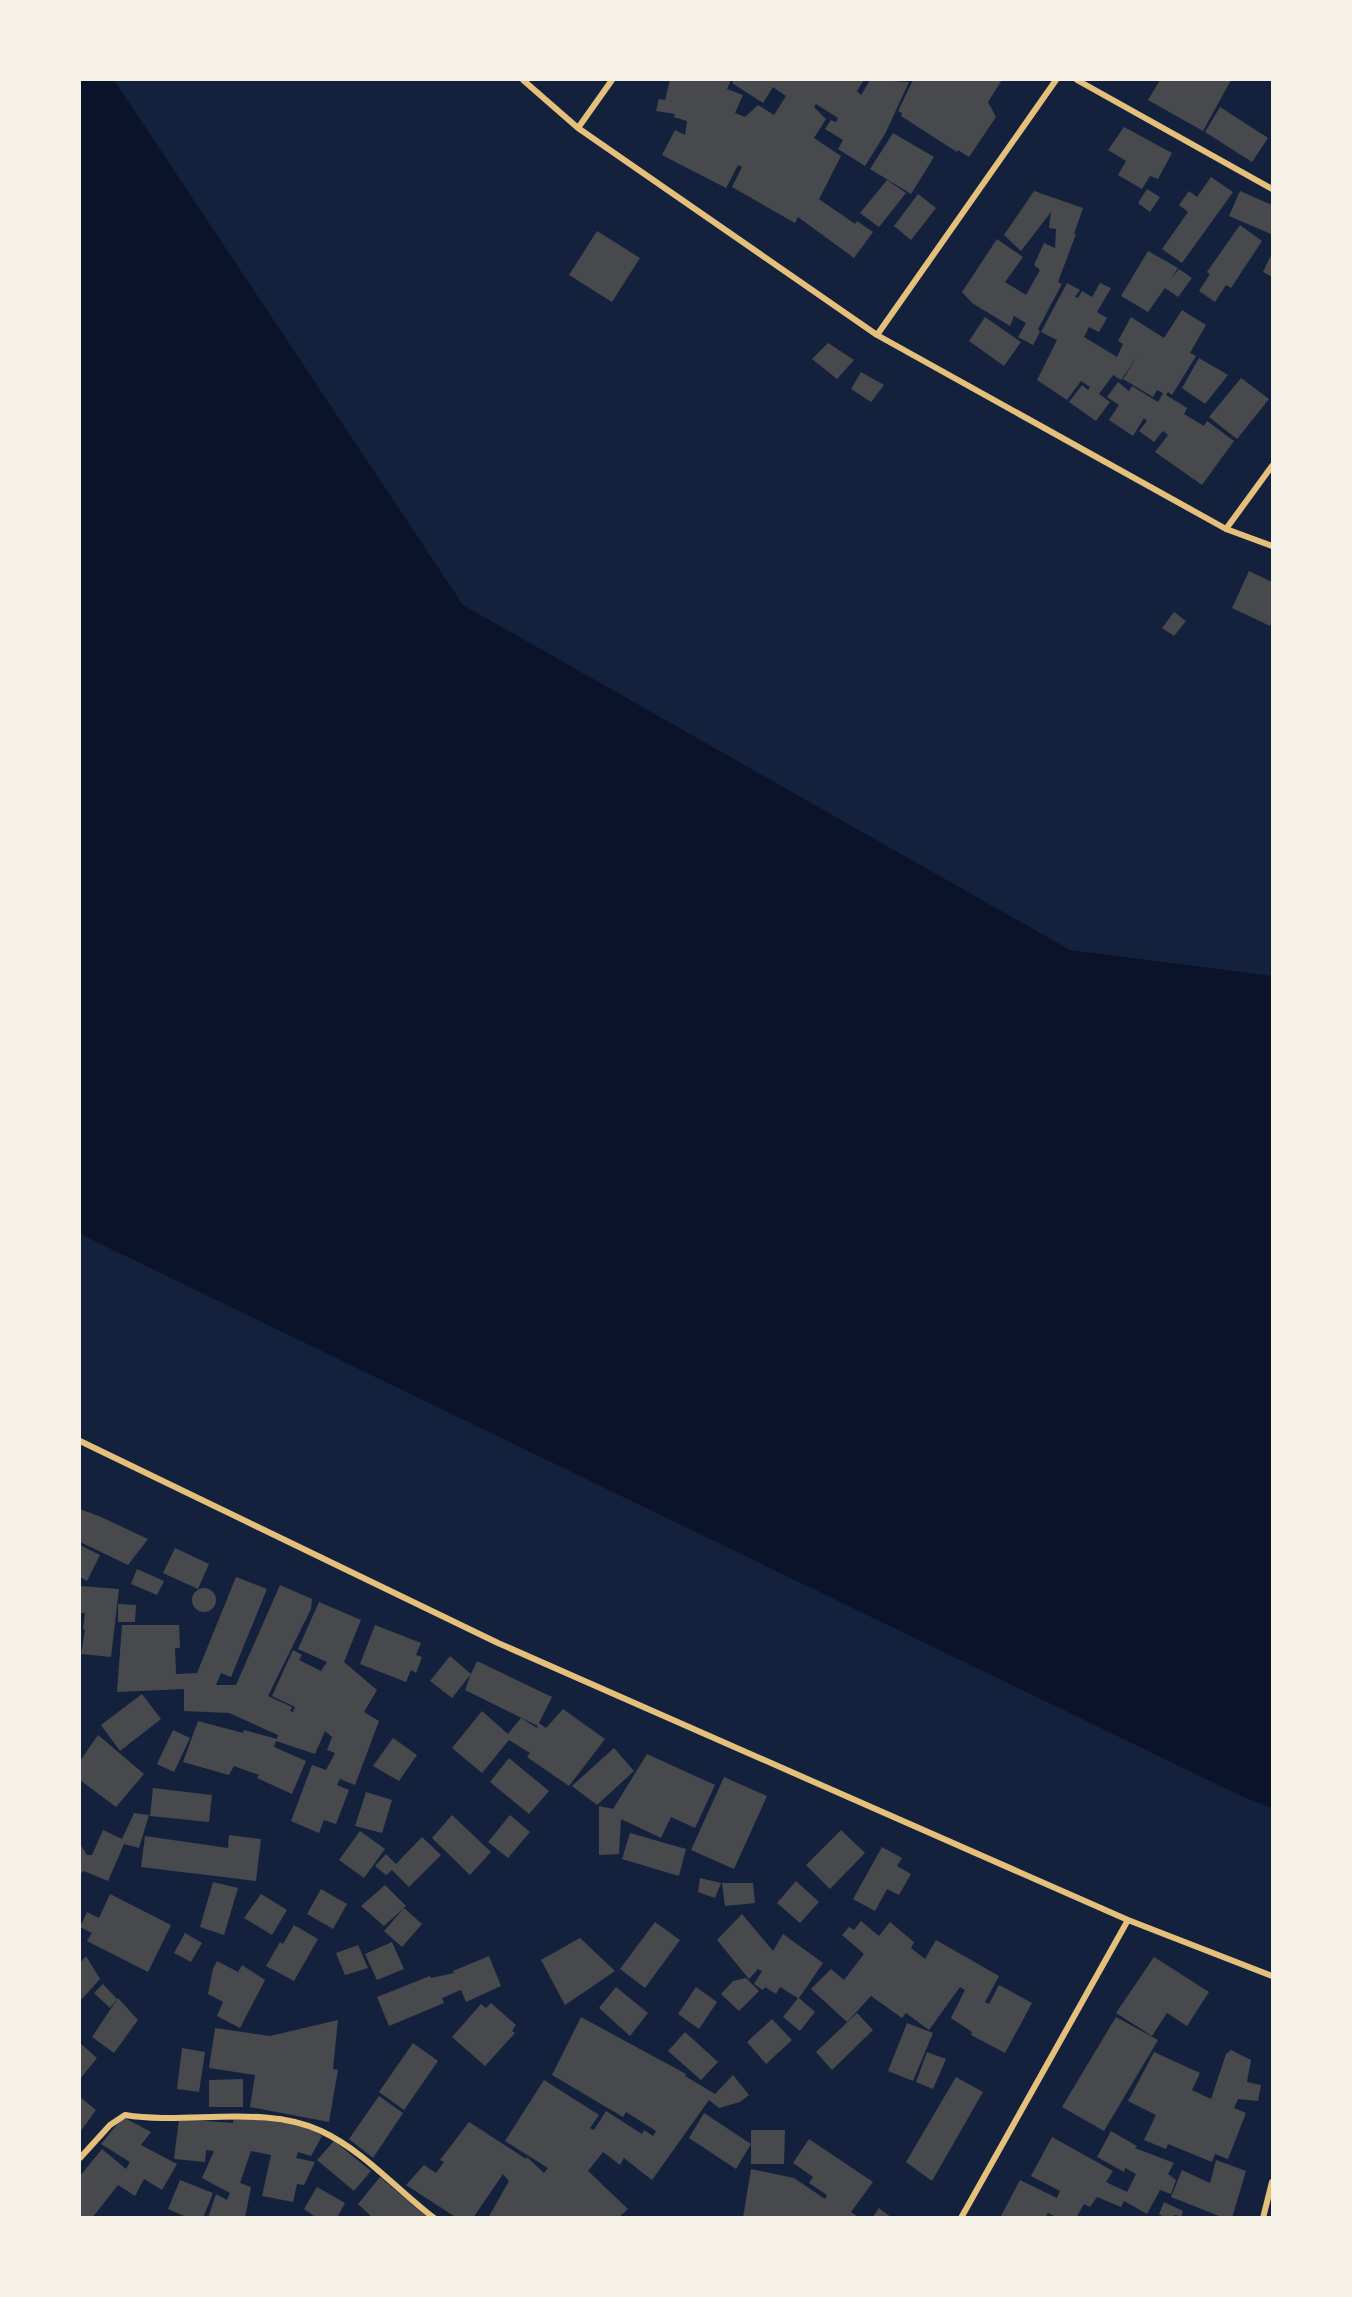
<svg xmlns="http://www.w3.org/2000/svg" width="1352" height="2297" viewBox="0 0 1352 2297" font-family="'DM Sans',sans-serif">
  <style>
    .water { fill: #0b132b }
    .building { fill: #48494c }
    .lines { fill: none; stroke-linecap: round; stroke-linejoin: round }
    .minor { stroke: #e5c07b; stroke-width: 6 }
  </style>
  <rect width="100%" height="100%" fill="#14213d"/>
  <path class="water" d="M80 80H114L463 605 1070 950 1272 976V1808L1241 1796 80 1234Z"/>
  <path class="building" d="M670 80H731L727 89 743 95 735 113 745 117 758 105 774 115 786 96 773 87 763 103 732 83 734 80H864L857 91 861 95 870 80 909 82 885 134 865 166 838 149 843 140 825 129 831 120 836 122 838 118 816 104 814 107 826 119 814 138 841 156 819 199 855 224 857 221 873 232 854 258 798 217 795 223 732 187 742 167 738 165 726 188 662 155 675 130 685 135 687 121 674 117 675 114 656 111 659 99 665 100Z
    M913 80H1002L988 102 996 117 969 157 958 150 957 152 901 116 902 113 898 111Z
    M1160 80H1231L1203 131 1148 100Z
    M1220 107 1268 138 1252 162 1205 132Z
    M1124 127 1172 153 1158 179 1150 176 1142 189 1118 175 1126 161 1108 150Z
    M893 133 934 157 911 194 870 169Z
    M1211 177 1233 192 1182 263 1162 249 1188 212 1179 205 1189 191 1197 197Z
    M887 180 906 193 879 227 860 213Z
    M1147 189 1160 197 1150 212 1138 203Z
    M1034 191 1083 208 1074 234H1076L1058 282 1062 284 1038 329 1040 332 1033 345 1018 337 1026 323 1014 316 1010 326 972 303 962 292 997 239 1023 257 1005 282 1026 295 1040 270 1034 265 1044 243 1055 248 1056 229 1049 228 1051 212 1021 251 1004 235Z
    M1240 191 1272 205 1271 234 1229 216Z
    M918 194 936 208 911 240 894 226Z
    M1240 225 1262 241 1231 288 1226 285 1215 302 1199 291 1210 274 1207 272Z
    M597 231 640 258 612 302 569 275Z
    M1148 251 1178 268 1170 280 1179 269 1192 278 1178 297 1165 288 1148 312 1121 296Z
    M1272 253V277L1263 272Z
    M1067 283 1080 290 1075 297 1078 298 1082 291 1092 297 1100 283 1111 288 1097 312 1107 318 1099 332 1089 327 1084 337 1117 357 1123 344 1118 341 1131 317 1164 338 1182 310 1206 325 1190 353 1196 356 1172 395 1168 392 1166 395 1187 408 1184 414 1204 426 1207 421 1234 441 1202 485 1155 452 1168 435 1163 431 1154 442 1139 431 1147 421 1144 418 1133 436 1109 420 1119 405 1107 397 1118 382 1129 391 1132 386 1158 402 1163 393 1157 390 1153 397 1123 379 1139 354 1121 380 1113 375 1099 394 1110 402 1096 421 1069 402 1082 385 1088 390 1090 387 1081 381 1067 400 1037 380 1057 340 1041 332Z
    M985 317 1021 342 1004 366 969 341Z
    M828 343 854 360 837 379 812 359Z
    M1199 358 1228 375 1205 404 1182 388Z
    M861 372 884 385 871 402 851 389Z
    M1241 378 1269 399 1237 439 1209 417Z
    M1249 571 1272 582V620L1270 626 1232 608Z
    M1174 612 1186 621 1174 636 1162 628Z
    M80 1509 101 1517 148 1539 128 1565 80 1542Z
    M80 1545 100 1555 87 1581 80 1577Z
    M175 1548 209 1564 198 1589 163 1573Z
    M137 1569 164 1581 157 1595 131 1584Z
    M236 1577 267 1589 231 1677 221 1673 216 1685H236L280 1585 312 1599 311 1609 268 1696 292 1707 290 1711 293 1712 295 1707 272 1696 293 1650 302 1655 299 1660 321 1671 327 1662 298 1649 319 1602 361 1620 344 1662 377 1690 364 1712 379 1721 355 1785 340 1779 337 1785 349 1790 336 1824 324 1820 319 1833 291 1821 312 1765 326 1770 335 1753 327 1750 332 1737 325 1731 315 1754 276 1741 274 1747 306 1761 292 1794 257 1778 259 1775 234 1766 229 1775 183 1762 198 1721 243 1733 244 1730 277 1739 278 1735 229 1713 184 1711V1689L117 1692 122 1625H179L180 1648H175L176 1674 197 1673Z
    M80 1586 119 1589 111 1657 81 1654 85 1630 83 1629 85 1613H80Z
    M192 1600a12 12 0 1 1 24 0a12 12 0 1 1-24 0Z
    M118 1604 136 1605 135 1622H118Z
    M375 1625 421 1643 416 1655 422 1657 416 1673 411 1670 406 1682 360 1664Z
    M450 1656 471 1674 477 1661 552 1697 539 1723 546 1728 563 1709 605 1739 569 1786 527 1757 530 1753 509 1740 482 1773 452 1748 482 1711 508 1734 521 1718 537 1728 538 1726 465 1690 471 1674 452 1698 430 1681Z
    M142 1694 161 1719 120 1751 101 1725Z
    M173 1730 190 1738 174 1772 157 1764Z
    M98 1735 144 1774 116 1807 80 1780V1761Z
    M393 1738 417 1755 399 1781 373 1766Z
    M614 1748 634 1771 597 1805 572 1786Z
    M647 1754 715 1785 695 1828 671 1817 661 1838 621 1819 619 1854 599 1855V1806L613 1809Z
    M509 1758 549 1791 529 1814 490 1782Z
    M724 1777 767 1796 734 1869 691 1850Z
    M153 1788 212 1795 209 1822 150 1816Z
    M366 1792 392 1800 382 1833 355 1826Z
    M134 1813 149 1815 139 1848 124 1844 108 1881 84 1871 80 1874V1844L87 1855H92L103 1830 122 1839Z
    M452 1815 491 1852 470 1875 432 1838Z
    M510 1815 530 1832 508 1858 488 1842Z
    M841 1830 865 1853 830 1889 806 1865Z
    M360 1831 385 1849 364 1878 339 1860Z
    M630 1833 686 1849 679 1876 622 1859Z
    M229 1835 261 1839 256 1881 141 1867 145 1836 228 1848Z
    M422 1837 441 1855 409 1887 392 1870 386 1875 375 1866 386 1854 396 1864Z
    M882 1847 902 1858 897 1866 911 1874 899 1895 887 1889 875 1911 853 1899Z
    M700 1878 721 1883 715 1898 698 1892Z
    M796 1881 819 1902 800 1923 777 1903Z
    M213 1882 238 1888 224 1935 200 1927Z
    M722 1883H753L755 1903 725 1906Z
    M385 1885 406 1906 384 1926 361 1906Z
    M321 1889 347 1904 333 1929 307 1914Z
    M110 1894 171 1925 148 1972 87 1941 92 1933 80 1927 87 1912 99 1918Z
    M261 1894 287 1910 272 1935 244 1918Z
    M404 1908 422 1924 402 1947 384 1931Z
    M742 1914 773 1951 783 1934 823 1963 799 1998 815 2012 800 2031 783 2017 798 1998 780 1987 776 1994 765 1987 763 1990 754 1984 762 1971 758 1969 749 1979 717 1940Z
    M861 1921 879 1936 890 1922 914 1942 911 1948 925 1959 936 1940 999 1976 985 2002 989 2004 999 1985 1032 2003 1005 2053 971 2035 972 2032 951 2018 965 1990 960 1987 929 2030 906 2013 902 2018 871 1996 847 2022 811 1989 831 1969 844 1980 864 1954 842 1935 849 1927 854 1930Z
    M655 1922 680 1940 645 1988 620 1969Z
    M294 1925 318 1939 294 1981 266 1966 280 1942 283 1944Z
    M185 1933 202 1943 191 1962 174 1953Z
    M580 1938 615 1971 565 2005 541 1960Z
    M392 1942 404 1969 377 1980 365 1954Z
    M358 1945 368 1968 345 1975 336 1953Z
    M86 1956 100 1979 80 2001V1963Z
    M489 1956 501 1986 466 2002 461 1990 442 1998 444 2003 389 2026 377 1997 430 1976 431 1978 454 1973 453 1971Z
    M1154 1957 1209 1992 1187 2026 1167 2013 1152 2036 1116 2013Z
    M217 1961 238 1972 242 1965 265 1980 240 2028 217 2016 223 2002 208 1994 213 1969Z
    M746 1978 759 1991 739 2011 721 1994 733 1981Z
    M103 1984 117 1999 110 2008 94 1993Z
    M616 1987 648 2013 630 2036 599 2008Z
    M696 1987 717 2002 699 2029 678 2014Z
    M118 1998 138 2020 114 2053 92 2037Z
    M491 2003 516 2025 512 2031 515 2033 485 2066 452 2037 481 2004 486 2008Z
    M857 2013 873 2030 832 2070 816 2052Z
    M581 2017 686 2074 685 2076 715 2094 733 2075 749 2095 740 2102 719 2108 709 2100 652 2180 624 2158 620 2165 603 2152 588 2171 628 2209 618 2218H488L509 2181 503 2174 473 2218H457L406 2185 424 2165 436 2173 444 2162 440 2160 469 2122 526 2159 527 2157 544 2173 548 2168 505 2141 544 2080 599 2115 590 2128 594 2130 606 2111 642 2134 644 2130 653 2136 656 2131 626 2112 623 2117 552 2075Z
    M1116 2017 1158 2040 1104 2131 1062 2107Z
    M772 2019 792 2040 766 2064 747 2042Z
    M338 2020 333 2069 338 2070 329 2122 250 2107 255 2075 209 2068 215 2028 270 2036Z
    M907 2023 933 2033 913 2081 888 2071Z
    M685 2032 718 2062 701 2080 668 2051Z
    M80 2043 97 2058 80 2079Z
    M413 2043 438 2061 404 2110 379 2092Z
    M182 2048 205 2052 199 2092 177 2089Z
    M1231 2050 1251 2060 1247 2082 1261 2085 1258 2101 1238 2099 1234 2108 1246 2113 1228 2159 1215 2154 1212 2162 1168 2144 1166 2149 1144 2140 1156 2115 1128 2101 1154 2052 1200 2073 1192 2090 1211 2099 1226 2054Z
    M927 2052 946 2059 933 2089 916 2082Z
    M956 2077 983 2092 932 2181 906 2162Z
    M243 2079V2107H209V2080Z
    M379 2096 403 2113 373 2158 349 2139Z
    M80 2097 96 2110 80 2132Z
    M704 2113 751 2144 736 2169 689 2138Z
    M123 2117 151 2132 141 2145 177 2164 162 2190 144 2179 135 2196 118 2185 92 2218H80V2176L102 2149 126 2169 130 2162 101 2144Z
    M234 2117 302 2125 322 2136 311 2156 298 2152 296 2158 315 2162 304 2185 297 2184 293 2202 262 2196 271 2155 251 2151 240 2183 251 2187 245 2218H208L216 2194 227 2200 230 2193 202 2178 214 2151 206 2150 205 2162 174 2159 179 2119 233 2123Z
    M751 2130H785L784 2164H751Z
    M1111 2131 1137 2146 1135 2148 1174 2163 1168 2174 1176 2180 1171 2194 1160 2190 1147 2214 1124 2201 1121 2207 1097 2197 1090 2207 1084 2204 1076 2218H1058L1048 2213 1045 2218H1000L1020 2180 1057 2198 1060 2191 1031 2176 1052 2137 1113 2171 1106 2182 1127 2192 1136 2174 1125 2168 1124 2172 1097 2157Z
    M809 2139 873 2182 851 2212 860 2218H743L751 2169 794 2178 825 2199 827 2195 809 2183 813 2177 793 2163Z
    M334 2141 371 2171 354 2191 317 2160Z
    M1216 2160 1246 2171 1232 2218H1224L1171 2197 1182 2170 1210 2183Z
    M380 2177 428 2218H373L358 2204Z
    M180 2180 213 2193 203 2218H189L168 2209Z
    M317 2187 345 2203 337 2218H317L304 2209Z
    M1164 2202 1183 2211 1181 2218 1176 2215 1166 2218 1159 2214Z
    M879 2208 892 2218H872Z"/>
  <g class="lines">
    <path class="minor" d="M523 80 578 128 877 335 1226 529 1272 546
      M1077 80 1272 189
      M578 128 612 80
      M877 335 1056 80
      M1226 529 1272 466
      M80 1441 498 1643 1128 1920 1272 1976
      M80 2158 110 2125 125 2115C186 2125 266 2104 321 2131 364 2151 397 2190 434 2218
      M961 2218 1128 1920
      M1263 2218 1272 2182"/>
  </g>
  <rect width="1352" height="2297" fill="none" stroke="#f6f1e7" stroke-width="162"/>
</svg>
